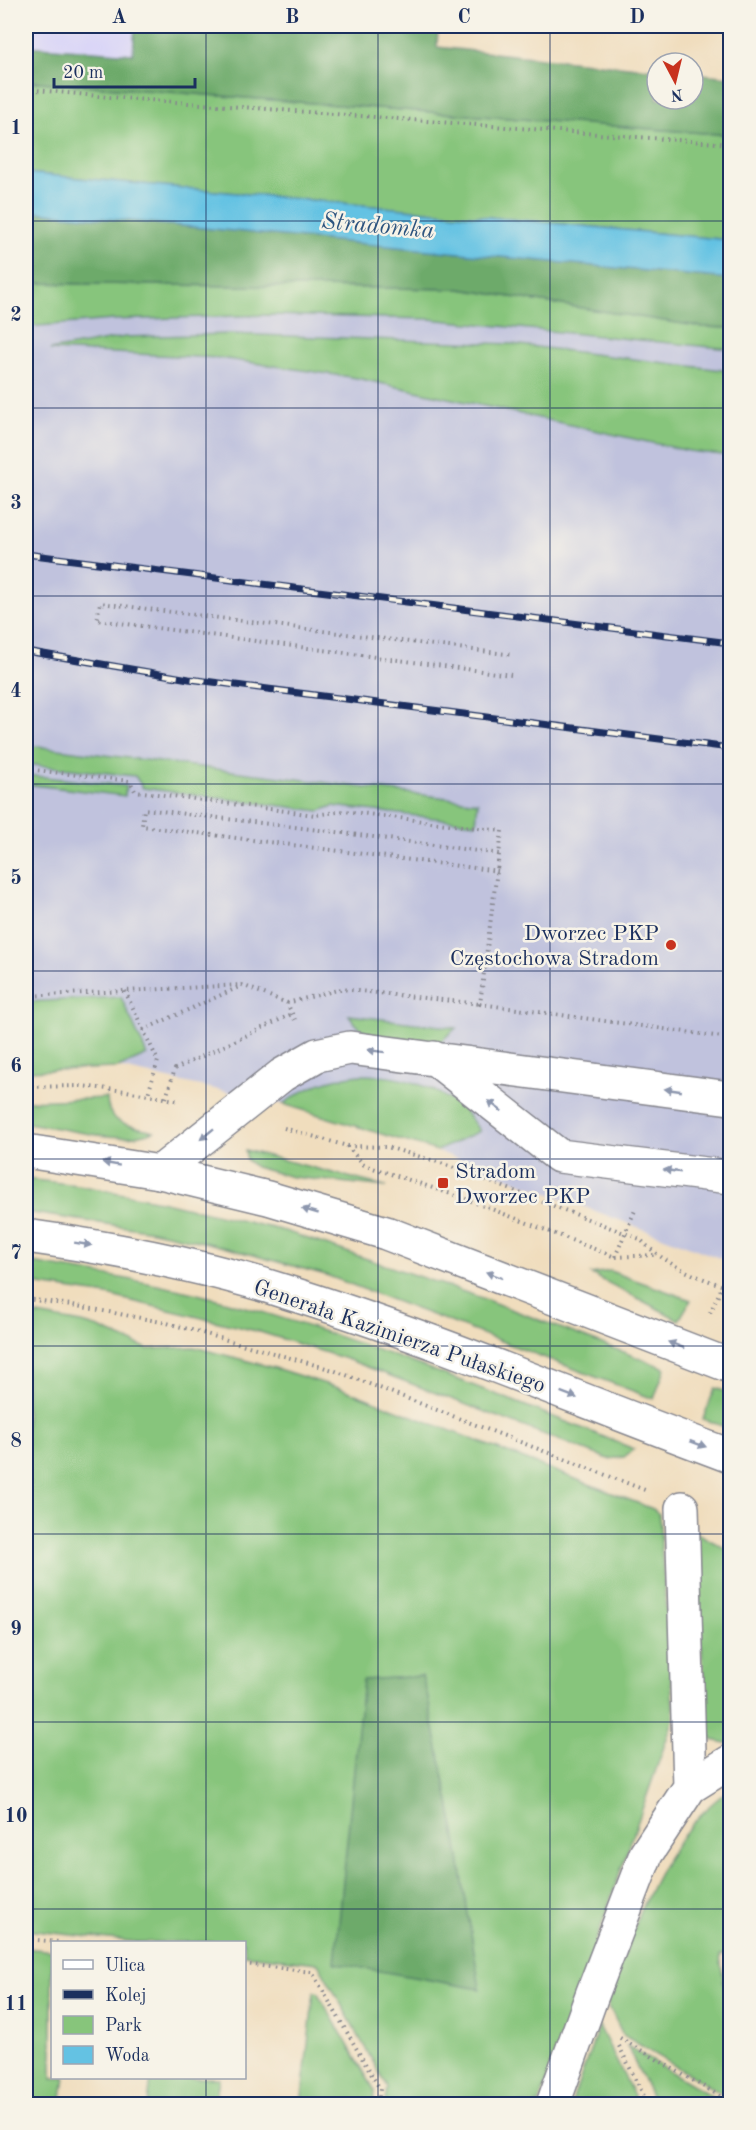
<svg xmlns="http://www.w3.org/2000/svg" width="756" height="2130" viewBox="0 0 756 2130" font-family="'Old Standard TT',serif">
  <style>
    .built { fill: #dad6f7 }
    .industrial { fill: #c0c2dd }
    .green { fill: #87c57b; stroke: #517a6c; stroke-width: 1.5 }
    .forest { fill: #6daa6b; stroke: #446c64; stroke-width: 1.5 }
    .water { fill: #64c2e3; stroke: #4078a0; stroke-width: 1.5 }
    .lines { fill: none; stroke-linecap: round; stroke-linejoin: round }
    .minor-casing { stroke: #86868e; stroke-width: 36 }
    .major-casing { stroke: #86868e; stroke-width: 36 }
    .path { stroke: #86868e; stroke-width: 4; stroke-dasharray: 1.5 4.5; stroke-linecap: butt }
    .minor { stroke: #fff; stroke-width: 33 }
    .major { stroke: #fff; stroke-width: 33 }
    .rail-casing { stroke: #1b2f5e; stroke-width: 7 }
    .rail { stroke: #f7f3e8; stroke-width: 4.5; stroke-dasharray: 14; stroke-linecap: butt }
    .oneway { fill: #8d97ae }
    .grid { fill: none; stroke: #1b2f5e; stroke-width: 1.5; stroke-opacity: 0.55 }
    .poi-dot { fill: #c8321e; stroke: #f7f3e8; stroke-width: 2 }
    .labels { text-anchor: middle; stroke-width: 5; stroke-linejoin: round; paint-order: stroke }
    .poi-label { font-size: 22px; fill: #1b2f5e; stroke: #f7f3e8; text-anchor: end }
    .street-label { font-size: 22px; fill: #1b2f5e; stroke: #f7f3e8 }
    .water-label { font-size: 24px; font-style: italic; fill: #2d547f; stroke: #f7f3e8 }
    .neatline { fill: none; stroke: #1b2f5e; stroke-width: 2 }
    .grid-label { font-size: 20px; text-anchor: middle; font-weight: bold; fill: #1b2f5e }
  </style>
  <rect width="100%" height="100%" fill="#f7f3e8"/>
  <filter id="ink" filterUnits="userSpaceOnUse"><feTurbulence type="fractalNoise" baseFrequency=".0167" numOctaves="2"/><feDisplacementMap in="SourceGraphic" scale="12" xChannelSelector="R" yChannelSelector="G"/><feConvolveMatrix kernelMatrix="1 2 1 2 8 2 1 2 1" color-interpolation-filters="sRGB"/></filter>
  <filter id="wash" filterUnits="userSpaceOnUse"><feTurbulence type="fractalNoise" baseFrequency=".008" numOctaves="4" result="noise"/><feDisplacementMap in="SourceGraphic" scale="24" xChannelSelector="R" yChannelSelector="G"/><feGaussianBlur stdDeviation="1.35" result="paint"/><feColorMatrix in="noise" values="0 0 0 0 0 0 0 0 0 0 0 0 0 0 0 0 0 1.4 0 .05"/><feComposite in="paint" operator="in"/></filter>
  <g filter="url(#wash)">
    <rect width="100%" height="100%" fill="#f0ddbd"/>
    <path class="built" d="M26 26H135L133 54 26 46Z"/>
    <path class="industrial" d="M269 315 429 319 730 349V1262L437 1151 283 1104 118 1068 26 1071V327L113 320Z"/>
    <path class="green" d="M26 81 730 135V240L26 173Z
      M26 283 460 289 703 327 730 328V349L429 319 269 315 113 320 26 327Z
      M230 334 512 344 730 371V456L689 451 357 378 220 358 50 350 125 337Z
      M26 745 478 802 476 823 333 806 320 811 143 788 135 776 26 764Z
      M26 775 126 786 125 796 26 784Z
      M121 997 147 1055 118 1068 26 1071V1002Z
      M349 1015 456 1028 438 1044 373 1035C361 1031 356 1025 349 1015Z
      M360 1075C397 1075 433 1084 462 1109 469 1115 474 1124 480 1131L437 1151 283 1104C308 1086 329 1078 360 1075Z
      M107 1098C107 1126 132 1125 154 1131 121 1146 61 1127 26 1123V1101Z
      M245 1150 387 1187 292 1177 255 1167 247 1160Z
      M26 1179 78 1185 160 1201 285 1231 479 1297 665 1368 654 1399 326 1275 212 1244 153 1231 26 1212Z
      M26 1262C88 1272 152 1282 213 1298 357 1337 496 1394 634 1449L624 1457 608 1459 349 1360 260 1332 107 1295 26 1283Z
      M610 1271 691 1300 679 1320 591 1274Z
      M26 1313 82 1323 99 1328 148 1349 194 1347 275 1368 345 1390 653 1509 659 1514 674 1718 539 2104H385L387 2087 318 1963 245 1955 244 1942H137L26 1930Z
      M715 1388 730 1393V1429L703 1419Z
      M693 1531 730 1551V1744L712 1740 708 1734Z
      M730 1789V1953L720 1955 730 2033H726L730 2067V2099L623 2035 607 2002C636 1924 659 1840 730 1789Z
      M26 1948 52 1951V2078H65L61 2104H26Z
      M314 1992H317L375 2091 374 2104H301Z
      M599 2026 638 2104H571Z
      M627 2046 718 2100 726 2104H655Z
      M151 2078H219L215 2104H148Z"/>
    <path class="forest" d="M135 26H438L437 47 657 70V99H693V73L730 77V135L26 81V46L133 54Z
      M26 211 730 279V328L703 327 460 289 26 283Z
      M422 1676 427 1694 455 1832 480 1989 335 1963 363 1680Z"/>
    <path class="water" d="M26 173 730 240V279L26 211Z"/>
  </g>
  <g filter="url(#ink)">
    <g class="lines">
      <g class="minor-casing">
        <path id="minor" d="M434 1058 559 1156 730 1177
          M160 1172 282 1075 317 1055 350 1048 730 1098
          M682 1508 690 1787
          M553 2104 592 1995 646 1854 690 1787 730 1762"/>
      </g>
      <g class="major-casing">
        <path id="major" d="M26 1151 160 1172 268 1198 386 1233 730 1366
          M26 1236C112 1248 199 1264 283 1291 435 1338 581 1401 730 1456"/>
      </g>
      <path class="path" d="M26 89 109 97 730 144
        M511 675 97 620 100 603 513 655
        M26 769 130 781 135 791 315 815 344 811 502 831 480 1004 730 1038
        M498 871 142 826 144 809 336 832 500 854
        M125 991 158 1061 148 1094
        M26 996 242 985 287 1003 295 1020
        M287 1003 341 989 480 1004
        M143 1030 239 987
        M26 1087 81 1086 126 1091 180 1101
        M166 1098 175 1069 292 1014
        M284 1128 347 1146 387 1147 441 1163 640 1239C665 1265 696 1277 730 1288
        M347 1146 364 1165 463 1198 615 1257 654 1255
        M615 1257 636 1208
        M26 1299 72 1305 167 1323 333 1370 645 1490
        M710 1313 723 1285 729 1219
        M26 1939 59 1942
        M244 1964 312 1972 380 2089 378 2104
        M620 2038 730 2102
        M619 2046 648 2104"/>
      <use href="#minor" class="minor"/>
      <use href="#major" class="major"/>
      <g class="rail-casing">
        <path id="rail" d="M26 554 730 643
          M26 651 189 679 730 748"/>
      </g>
      <use href="#rail" class="rail"/>
    </g>
    <defs><path id="oneway-solid" d="M-6-.8H1V-3.2L6.5 0L1 3.2V.8H-6Z" transform="scale(1.5)"/></defs>
    <g class="oneway">
      <use href="#oneway-solid" transform="translate(376 1051) rotate(-173)"/>
      <use href="#oneway-solid" transform="translate(673 1090) rotate(-172)"/>
      <use href="#oneway-solid" transform="translate(495 1106) rotate(-142)"/>
      <use href="#oneway-solid" transform="translate(207 1134) rotate(141)"/>
      <use href="#oneway-solid" transform="translate(111 1164) rotate(-170)"/>
      <use href="#oneway-solid" transform="translate(672 1171) rotate(-172)"/>
      <use href="#oneway-solid" transform="translate(310 1211) rotate(-164)"/>
      <use href="#oneway-solid" transform="translate(83 1244) rotate(9)"/>
      <use href="#oneway-solid" transform="translate(494 1275) rotate(-159)"/>
      <use href="#oneway-solid" transform="translate(676 1345) rotate(-159)"/>
      <use href="#oneway-solid" transform="translate(569 1395) rotate(21)"/>
      <use href="#oneway-solid" transform="translate(698 1444) rotate(20)"/>
    </g>
  </g>
  <path class="grid" d="M206 26V1942M378 26V2104M550 26V2104M26 221H730M26 408H730M26 596H730M26 784H730M26 971H730M26 1159H730M26 1346H730M26 1534H730M26 1722H730M26 1909H730M206 2078V2104"/>
  <g class="poi-dot">
    <circle cx="671" cy="945" r="6"/>
    <rect x="437" y="1177" width="12" height="12" rx="3"/>
  </g>
  <g class="labels">
    <g class="poi-label">
      <text x="659" y="940">Dworzec PKP<tspan x="659" dy="25">Częstochowa Stradom</tspan></text>
      <text x="455" y="1178" text-anchor="start">Stradom<tspan x="455" dy="25">Dworzec PKP</tspan></text>
    </g>
    <g class="street-label">
      <text transform="translate(400 1335) rotate(19)" y="8">Generała Kazimierza Pułaskiego</text>
    </g>
    <g class="water-label">
      <text transform="translate(378 225) rotate(5)" y="8">Stradomka</text>
    </g>
  </g>
  <rect width="756" height="2130" fill="none" stroke="#f7f3e8" stroke-width="66"/>
  <rect x="51" y="1941" width="195" height="138" fill="#f7f3e8" stroke="#9fa5b1" stroke-width="1.5"/>
  <rect x="63" y="1960" width="30" height="9" fill="#ffffff" stroke="#9fa5b1" stroke-width="1.5"/>
  <text x="105" y="1971" font-size="18" fill="#1b2f5e">Ulica</text>
  <rect x="63" y="1990" width="30" height="9" fill="#1b2f5e" stroke="#9fa5b1" stroke-width="1.5"/>
  <text x="105" y="2001" font-size="18" fill="#1b2f5e">Kolej</text>
  <rect x="63" y="2016" width="30" height="18" fill="#87c57b" stroke="#9fa5b1" stroke-width="1.5"/>
  <text x="105" y="2031" font-size="18" fill="#1b2f5e">Park</text>
  <rect x="63" y="2046" width="30" height="18" fill="#64c2e3" stroke="#9fa5b1" stroke-width="1.5"/>
  <text x="105" y="2061" font-size="18" fill="#1b2f5e">Woda</text>
  <g transform="translate(675 81) rotate(173)"><circle r="28" fill="#f7f3e8" stroke="#9fa5b1" stroke-width="1.5"/>
  <path d="M0-4.5L10 22L0 15L-10 22Z" fill="#c8321e"/>
  <text y="-9" font-size="16" font-weight="bold" text-anchor="middle" fill="#1b2f5e">N</text>
  </g>
  <path d="M54 78v9h141v-9" fill="none" stroke="#1b2f5e" stroke-width="3"/>
  <text x="63" y="78" font-size="18" fill="#1b2f5e" stroke="#f7f3e8" stroke-width="4.5" paint-order="stroke">20 m</text>
  <rect x="33" y="33" width="690" height="2064" class="neatline"/>
  <g class="grid-label">
    <text x="119" y="23">A</text>
    <text x="292" y="23">B</text>
    <text x="464" y="23">C</text>
    <text x="637" y="23">D</text>
    <text x="16" y="134">1</text>
    <text x="16" y="321">2</text>
    <text x="16" y="509">3</text>
    <text x="16" y="697">4</text>
    <text x="16" y="884">5</text>
    <text x="16" y="1072">6</text>
    <text x="16" y="1259">7</text>
    <text x="16" y="1447">8</text>
    <text x="16" y="1635">9</text>
    <text x="16" y="1822">10</text>
    <text x="16" y="2010">11</text>
  </g>
</svg>
